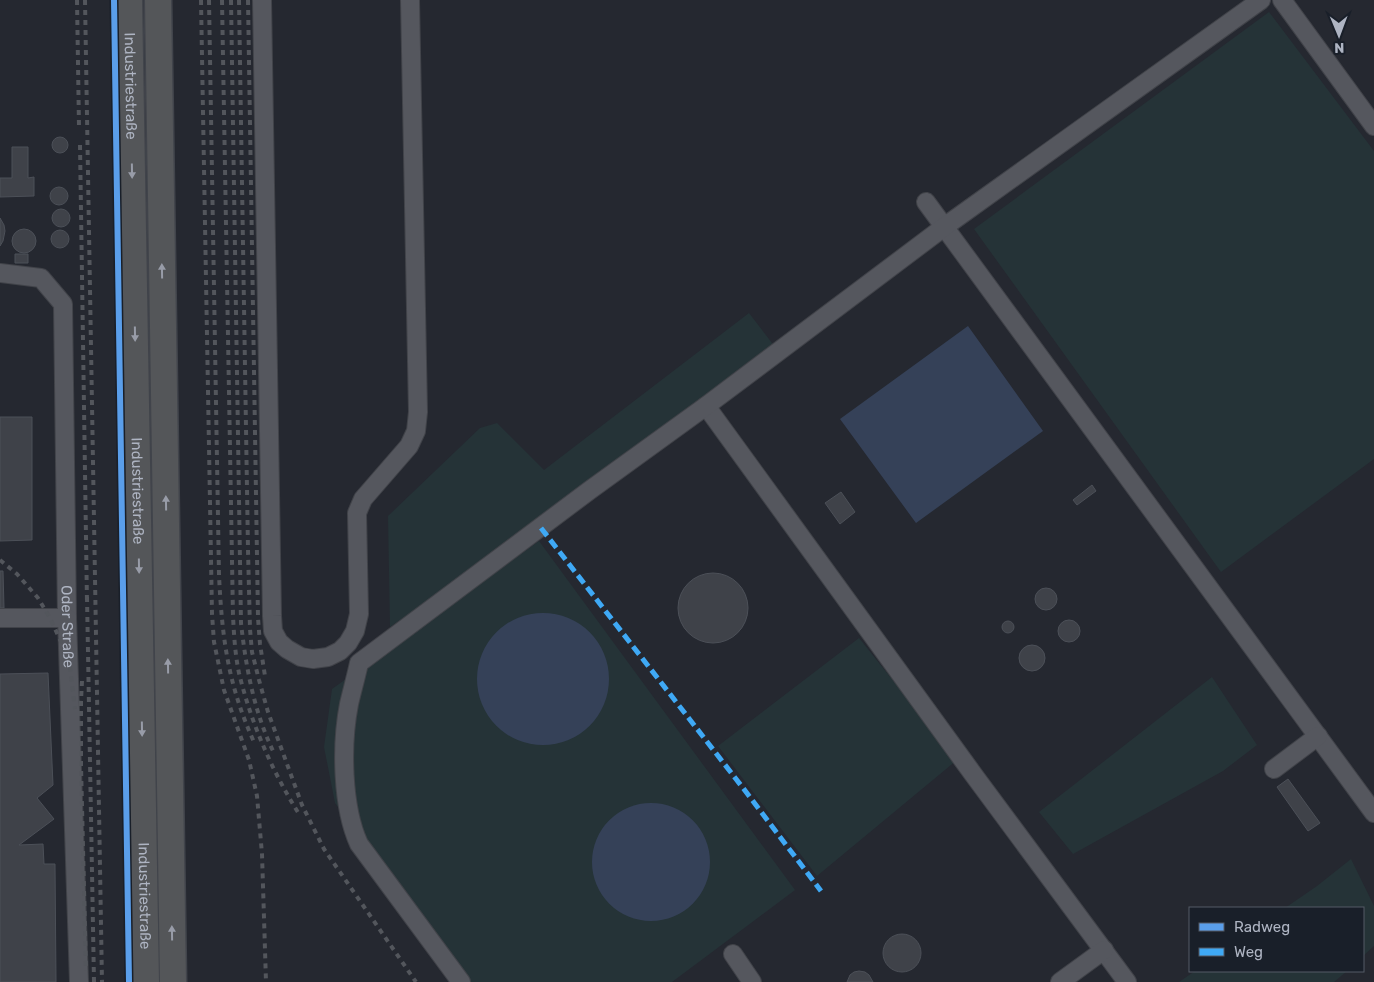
<svg xmlns="http://www.w3.org/2000/svg" width="1374" height="982" viewBox="0 0 1374 982" font-family="Rubik,sans-serif">
  <style>
    .green { fill: #253337 }
    .water { fill: #354158 }
    .building { fill: #3f4249; stroke: #4c5058 }
    .lines { fill: none; stroke-linecap: round; stroke-linejoin: round }
    .minor-casing { stroke: #414349; stroke-width: 20 }
    .highway-casing { stroke: #41444b; stroke-width: 29 }
    .minor { stroke: #55575e; stroke-width: 18 }
    .highway { stroke: #545659; stroke-width: 26 }
    .rail { stroke: #53565c; stroke-width: 4; stroke-dasharray: 5 5; stroke-linecap: butt }
    .quiet { stroke: #3fa9f5; stroke-width: 5; stroke-dasharray: 10 5; stroke-linecap: butt }
    .cycleway-casing { stroke: #191f29; stroke-width: 9 }
    .cycleway { stroke: #5a9eea; stroke-width: 6 }
    .oneway { fill: #989ca8 }
    .labels { text-anchor: middle; stroke-width: 4; stroke-linejoin: round; paint-order: stroke }
    .street-label { font-size: 15px; fill: #aeb4c2; stroke: #191f29 }
  </style>
  <rect width="100%" height="100%" fill="#252830"/>
  <path class="green" d="M1269 12 1374 151V459L1221 572 974 229Z
    M749 313 775 347 500 552 390 627 388 516 480 428 497 423 544 470Z
    M539 541 795 890 672 982H470L335 803 324 747 332 689Z
    M859 638 957 760 817 876 718 746Z
    M1212 677 1257 745 1223 771 1073 854 1039 812Z
    M1351 859 1374 906V946L1363 956V908H1285L1317 886Z
    M1195 971H1347L1334 982H1179Z"/>
  <path class="water" d="M968 326 1043 431 916 523 840 419Z
    M477 679a66 66 0 1 1 132 0a66 66 0 1 1-132 0Z
    M592 862a59 59 0 1 1 118 0a59 59 0 1 1-118 0Z"/>
  <path class="building" d="M52 145a8 8 0 1 1 16 0a8 8 0 1 1-16 0Z
    M12 147H28V178L34 177V196L0 197V178H12Z
    M50 196a9 9 0 1 1 18 0a9 9 0 1 1-18 0Z
    M52 218a9 9 0 1 1 18 0a9 9 0 1 1-18 0Z
    M0 218 4 225 5 231 3 241 0 246Z
    M12 241a12 12 0 1 1 24 0a12 12 0 1 1-24 0Z
    M51 239a9 9 0 1 1 18 0a9 9 0 1 1-18 0Z
    M15 254H28V263H15Z
    M0 417H32V540L0 541Z
    M1092 485 1096 491 1077 505 1073 500Z
    M841 492 855 512 840 524 825 503Z
    M0 571H3L4 608H0Z
    M678 608a35 35 0 1 1 70 0a35 35 0 1 1-70 0Z
    M1035 599a11 11 0 1 1 22 0a11 11 0 1 1-22 0Z
    M1058 631a11 11 0 1 1 22 0a11 11 0 1 1-22 0Z
    M1002 627a6 6 0 1 1 12 0a6 6 0 1 1-12 0Z
    M1019 658a13 13 0 1 1 26 0a13 13 0 1 1-26 0Z
    M48 673 53 785 37 798 54 819 19 845 43 844 44 864H55L56 982H0V674Z
    M1288 779 1320 823 1308 831 1277 787Z
    M883 953a19 19 0 1 1 38 0a19 19 0 1 1-38 0Z
    M859 971 865 972 869 975 873 982H847L850 975 854 972Z"/>
  <g class="lines">
    <g class="minor-casing">
      <g id="minor">
        <path d="M262 0 272 616 273 631 279 642 287 649 301 657 313 659 328 657 340 651 348 643 355 631 359 614 357 513 363 499 409 446 416 431 418 412 410 0"/>
        <path d="M1282 0 1374 126"/>
        <path d="M926 202 1374 813"/>
        <path id="s1" d="M0 273 41 278 63 304 67 618 79 982"/>
        <path d="M706 406 973 774 1127 982"/>
        <path d="M0 618H67"/>
        <path d="M1274 769 1318 736"/>
        <path d="M733 954 752 982"/>
        <path d="M461 982 359 844C342 807 341 745 349 704 352 691 356 677 359 663L590 490 706 406 944 227 1261 0"/>
        <path d="M1060 982 1104 950"/>
      </g>
    </g>
    <g class="highway-casing">
      <g id="highway">
        <path id="s2" d="M129 0 146 982"/>
        <path d="M158 0 173 982"/>
      </g>
    </g>
    <use href="#minor" class="minor"/>
    <use href="#highway" class="highway"/>
    <path class="rail" d="M77 0 79 127
      M85 0 102 982
      M201 0 212 614 214 642 224 690 249 760 257 796 262 854 266 982
      M209 0 219 575C222 638 228 685 254 742
      M222 0 233 616C234 635 235 654 239 673 251 723 272 771 299 814
      M231 0 241 623C246 668 254 712 274 753
      M239 0 248 550 250 629 252 652 259 680 268 712 302 805 324 849 416 982
      M248 0 258 618 260 644 265 676
      M80 145 87 603
      M0 560 17 574 38 598 50 618 69 659 75 709
      M87 597 94 982
      M82 681 81 701V764L86 971"/>
    <path class="quiet" d="M541 528 743 788 821 891"/>
    <g class="cycleway-casing">
      <path id="cycleway" d="M114 0 129 982"/>
    </g>
    <use href="#cycleway" class="cycleway"/>
  </g>
  <defs><path id="oneway-solid" d="M-6-.8H1V-3.2L6.5 0L1 3.2V.8H-6Z" transform="scale(1.25)"/></defs>
  <g class="oneway">
    <use href="#oneway-solid" transform="translate(132 171) rotate(89)"/>
    <use href="#oneway-solid" transform="translate(162 271) rotate(-91)"/>
    <use href="#oneway-solid" transform="translate(135 334) rotate(89)"/>
    <use href="#oneway-solid" transform="translate(166 503) rotate(-91)"/>
    <use href="#oneway-solid" transform="translate(139 566) rotate(89)"/>
    <use href="#oneway-solid" transform="translate(168 666) rotate(-91)"/>
    <use href="#oneway-solid" transform="translate(142 729) rotate(89)"/>
    <use href="#oneway-solid" transform="translate(172 933) rotate(-91)"/>
  </g>
  <g class="labels">
    <g class="street-label">
      <text dy="5" stroke="none"><textPath href="#s2" startOffset="86">Industriestraße</textPath></text>
      <text dy="5" stroke="none"><textPath href="#s2" startOffset="491">Industriestraße</textPath></text>
      <text dy="5" stroke="none"><textPath href="#s1" startOffset="398">Oder Straße</textPath></text>
      <text dy="5" stroke="none"><textPath href="#s2" startOffset="896">Industriestraße</textPath></text>
    </g>
  </g>
  <rect x="1189" y="907" width="175" height="65" fill="#191f29" stroke="#555b66"/>
  <rect x="1199" y="923" width="25" height="8" fill="#5a9eea" stroke="#555b66"/>
  <text x="1234" y="932" font-size="15" fill="#aeb4c2">Radweg</text>
  <rect x="1199" y="948" width="25" height="8" fill="#3fa9f5" stroke="#555b66"/>
  <text x="1234" y="957" font-size="15" fill="#aeb4c2">Weg</text>
  <g transform="translate(1339 35) rotate(179)" stroke="#191f29" stroke-width="4" paint-order="stroke">
  <path d="M0-4L9 19L0 12L-9 19Z" fill="#aeb4c2"/>
  <text y="-8" font-size="14" font-weight="bold" text-anchor="middle" fill="#aeb4c2">N</text>
  </g>
</svg>
